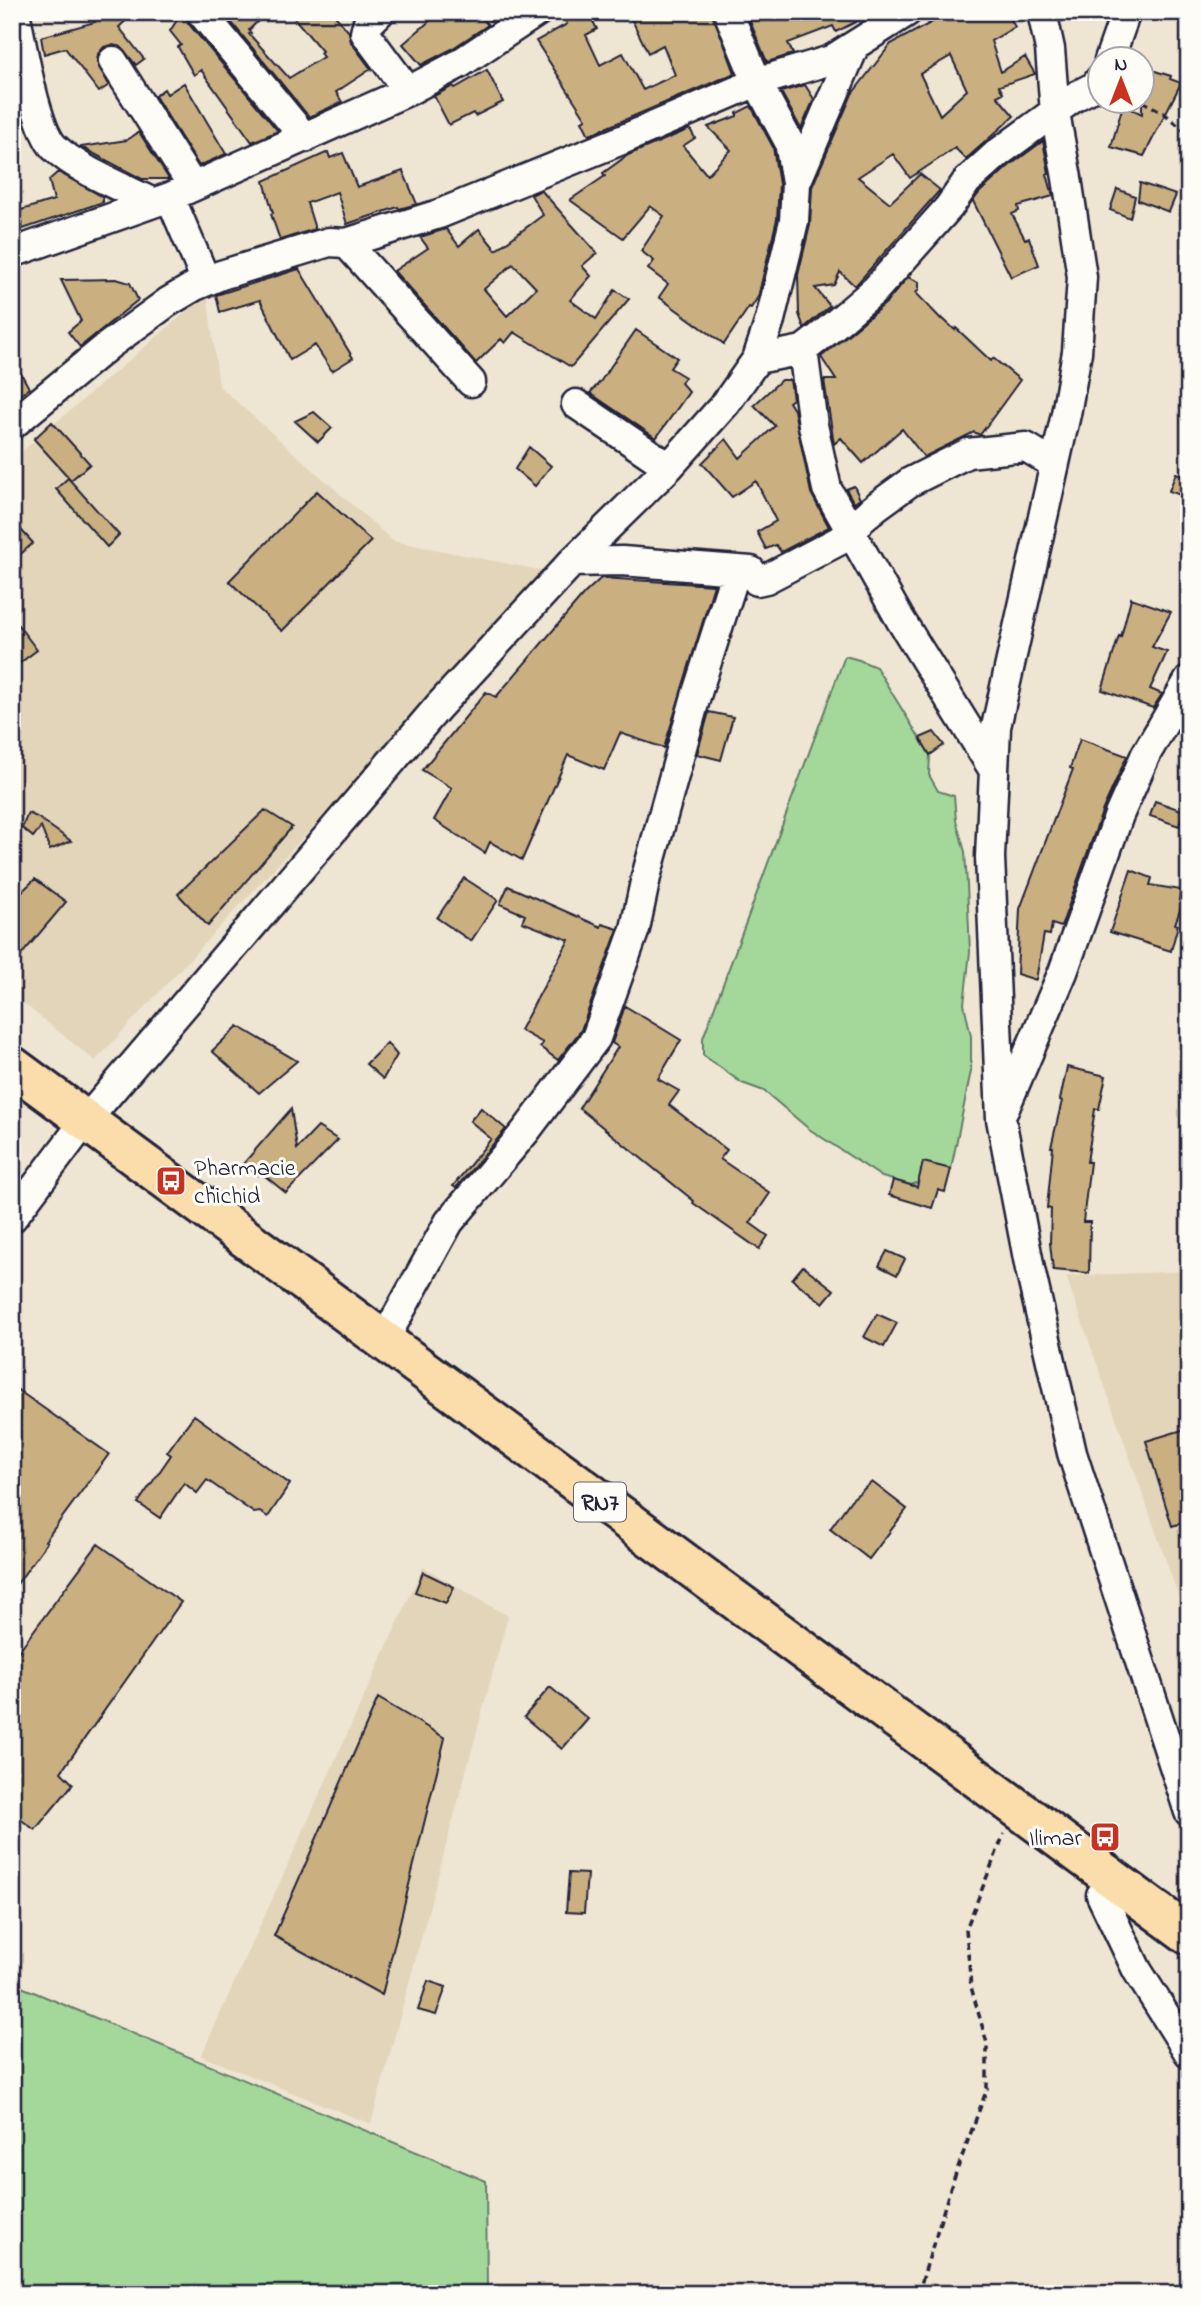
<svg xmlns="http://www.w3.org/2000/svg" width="1201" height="2306" viewBox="0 0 1201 2306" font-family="'Indie Flower',sans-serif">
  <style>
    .built { fill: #e3d5ba }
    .green { fill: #a4d89a; stroke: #637d6a; stroke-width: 2 }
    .building { fill: #cab080; stroke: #22223b; stroke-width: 2; fill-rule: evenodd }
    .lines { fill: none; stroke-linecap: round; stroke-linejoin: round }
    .minor-casing { stroke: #22223b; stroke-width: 33 }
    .highway-casing { stroke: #22223b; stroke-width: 44 }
    .path { stroke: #22223b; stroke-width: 3.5; stroke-dasharray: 7 5; stroke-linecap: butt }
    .minor { stroke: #fdfcf7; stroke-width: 28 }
    .highway { stroke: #fbddab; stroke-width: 38 }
    .labels { text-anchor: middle; stroke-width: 6; stroke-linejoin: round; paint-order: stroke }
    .shield { fill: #fdfcf7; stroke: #646373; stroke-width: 2 }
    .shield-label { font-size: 23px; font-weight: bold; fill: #22223b }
    .poi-label { font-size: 24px; fill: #22223b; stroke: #fdfcf7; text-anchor: start }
  </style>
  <rect width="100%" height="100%" fill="#eee5d3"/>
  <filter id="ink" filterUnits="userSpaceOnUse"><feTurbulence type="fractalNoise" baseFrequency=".0143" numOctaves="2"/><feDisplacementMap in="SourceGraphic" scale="14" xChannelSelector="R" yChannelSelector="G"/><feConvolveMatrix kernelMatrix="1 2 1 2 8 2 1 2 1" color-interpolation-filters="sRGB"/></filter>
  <g filter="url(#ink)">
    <path class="built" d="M207 294 219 386 393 541 550 572 95 1061 12 994V460Z
      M1189 1271V1626L1066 1276Z
      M423 1567 508 1616 371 2124 201 2056Z"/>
    <path class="green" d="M845 656 859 660 876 667 930 755 929 775 938 791 954 796 956 820 965 852 967 885 970 952 964 1004 971 1036V1071L951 1169 911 1185 882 1177 809 1129 764 1091 742 1083 703 1055V1038Z
      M12 1983 486 2181 487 2294H12Z"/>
    <path class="building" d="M88 12H135L119 27 144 59 136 65 121 47 112 45 104 47 98 54 97 62 109 85 99 92 65 48 44 54 41 37 95 22Z
      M170 12H185L188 23 278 131 252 142 201 70 194 75 178 47 181 45 170 31 177 20Z
      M223 12H267L249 30 251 33 249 34 289 78 323 57 320 53 322 51 289 12H332L349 32 351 42 371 69 336 92 342 102 309 117Z
      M440 12H477L488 25 450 50 421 65 403 44Z
      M483 12H507L492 22Z
      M560 12H588L597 29 586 35 600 65 623 53 643 90 675 75 663 45 648 53 631 18 643 12H712L735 73 589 135 582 121 586 119 536 41 567 24Z
      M746 12H800L801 18 815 12H875L836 32 833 26 788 43 793 54 767 62Z
      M951 12H1007L1015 27 991 41 1001 72 1025 57 1035 74 999 86 1003 93 997 96 1014 116 966 159 955 148 910 178 893 154 858 177 890 203 920 174 940 190 855 286 840 272 834 285 815 288 830 306 804 328 799 314 798 275 810 225 812 187 852 94 891 44ZM951 56 967 90 940 115 920 74Z
      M1142 67 1171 76 1170 79 1181 83 1144 156 1111 147 1123 105 1142 114Z
      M487 70 503 102 475 116 473 113 449 125 434 96 453 86 455 88Z
      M184 83 226 154 199 166 155 96 164 89 167 94Z
      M805 85 814 99 801 129 781 92Z
      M751 106 773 147 779 184 777 219 758 297 751 308 749 307 724 344 659 297 668 284 648 269 654 261 641 251 664 216 650 206 623 238 570 200 605 176 603 173 628 155 690 129 695 138 683 146 707 175 731 150 708 127 737 116V113Z
      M139 132 169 179H142L81 147 127 140Z
      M1043 141 1049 173 1047 174 1053 196 1018 206 1019 211 1012 214 1025 239 1029 238 1039 265 1011 277 973 201 980 192 1009 166Z
      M328 152 330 158 343 153 357 187 403 171 417 204 399 209 398 207 347 224 337 192 307 203 315 229 280 240 271 214 273 213 264 181Z
      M58 172 103 197V202L23 229 18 211 54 200 49 180Z
      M1140 183 1176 195 1169 212 1138 200Z
      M1117 189 1135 196 1130 218 1110 210Z
      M541 190 597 253 582 266 591 276 570 300 596 319 615 290 629 299 571 367 514 332 505 343 501 339 476 363 394 271 428 248 420 237 446 229 459 246 479 229 496 250 543 215 531 195ZM513 264 536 288 507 316 484 289Z
      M299 269 353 358 332 371 315 345 290 360 260 300 220 312 216 295Z
      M908 277 919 282V289L916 293 941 319 942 318 955 330 956 328 991 361 993 358 1020 380 980 435 974 432 924 457 902 429 863 463 841 438 834 444 824 380H836L821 357 886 303Z
      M116 279 130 283 138 300 80 347 68 332 81 321 61 280Z
      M636 330 677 358 670 368 685 377 681 383 689 392 656 438 590 393 600 382Z
      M12 357 29 388 12 401Z
      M781 380H790L793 399 789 402 794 410 811 493 829 527 781 552 776 545 766 549 757 532 776 521 756 481 732 497 702 463 726 439 740 458 775 426 754 405Z
      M314 412 332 428 318 442 295 421Z
      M52 422 90 464 71 480 34 439Z
      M529 447 551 466 535 486 515 469Z
      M1176 473 1189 478V498L1169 491Z
      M68 478 119 535 107 547 56 489Z
      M854 486 860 499 854 503 846 489Z
      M317 491 371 541 282 631 229 581Z
      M12 520 33 543 12 562Z
      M601 578 714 585 664 748 620 733 604 770 568 755 522 860 490 842 485 853 434 820 452 788 422 770 486 692 496 697 584 594Z
      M1131 598 1171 612 1152 647 1167 652 1150 689 1162 694 1153 708 1102 690 1119 636 1121 637Z
      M12 617 37 650 12 669Z
      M709 712 733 717 721 760 697 754Z
      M934 732 944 745 930 755 920 738Z
      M1080 739 1127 756 1103 809 1061 927 1052 924 1050 935 1044 934 1036 980 1017 974 1020 909 1073 769 1070 768Z
      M1155 801 1184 811 1179 826 1150 816Z
      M265 810 292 827 208 926 178 894Z
      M28 813 37 817 71 841 50 850 41 827 33 837 22 828Z
      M1131 870 1152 878 1150 885 1181 890 1179 900 1183 902 1175 924 1178 925 1171 951 1110 932Z
      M464 878 498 900 471 941 437 918Z
      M35 879 66 902 12 966V901Z
      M508 886 601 927 602 924 618 929 581 1030 558 1060 540 1047 543 1043 520 1030 569 940 522 922 525 915 500 904Z
      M625 1006 681 1040 658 1079 679 1091 669 1105 727 1150 720 1159 770 1193 750 1223 768 1236 759 1249 693 1203 694 1201 579 1108 618 1047 612 1043Z
      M238 1026 297 1061 259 1093 212 1051Z
      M387 1043 397 1055 383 1079 366 1064Z
      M1067 1067 1106 1076 1099 1109H1095L1087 1162H1090L1083 1222H1090L1089 1273 1053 1270 1050 1243 1051 1209 1047 1208 1053 1147H1051L1062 1101 1060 1100Z
      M481 1108 506 1129 456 1188 453 1186 491 1139 470 1121Z
      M291 1109 297 1149 318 1127 338 1140 286 1193 260 1172 258 1175 243 1164Z
      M923 1162 951 1169 945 1192 938 1190 932 1208 889 1195 893 1180 917 1187Z
      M887 1251 905 1259 897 1275 879 1266Z
      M803 1266 834 1290 823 1303 792 1279Z
      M877 1314 897 1323 884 1347 864 1337Z
      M12 1386 109 1454 45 1541 47 1542 12 1591Z
      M194 1415 290 1484 268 1517 260 1512 254 1513 207 1480 197 1493 184 1483 160 1518 138 1503 171 1455 167 1452Z
      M1189 1428V1521L1172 1526 1146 1441Z
      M872 1482 907 1509 869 1559 830 1529 851 1500Z
      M98 1544 181 1602 61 1772 73 1784 35 1830 12 1813V1660Z
      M423 1572 454 1587 446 1603 415 1592Z
      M550 1687 588 1719 562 1749 524 1717Z
      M378 1698 445 1738 382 1995 274 1936Z
      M569 1873 587 1874 584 1913 566 1912Z
      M428 1981 446 1987 436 2015 418 2010Z"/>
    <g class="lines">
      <g class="minor-casing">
        <path id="minor" d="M15 12C22 43 35 127 54 147 76 169 124 188 153 203
          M201 12 305 138
          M380 12 367 25 365 33 408 91
          M1042 12 1050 49 1055 113 1067 178 1082 277 1077 352 1066 414 996 727 990 857 1001 1119 1030 1269 1072 1453 1189 1812
          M1109 60 1126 12
          M113 61 192 185
          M796 183 855 45
          M170 197 206 281
          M346 243 471 382
          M12 253 170 197 408 91 459 64 537 12
          M803 350 813 425 827 489 900 619 993 769
          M757 359 803 350 826 332 875 290 949 207 967 181 998 153 1076 96 1095 86 1100 79
          M576 404 669 467
          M12 425 109 345 168 302 195 286 221 275 329 242 346 243 439 214 624 139 757 82 831 60 907 12
          M572 562 622 561 751 571 757 581 766 579 852 534 861 519 877 506 910 482 968 453 1026 447 1054 464
          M1004 1110 1063 972 1119 815 1146 754 1189 680
          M12 1218 82 1125 438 707 572 562 669 467 726 403 757 359 770 320 794 221 796 183 789 142 757 82 728 12
          M383 1342 449 1222 525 1132 596 1038 635 929 646 877 696 696 736 571
          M1101 1895 1137 1970 1189 2053"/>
      </g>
      <g class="highway-casing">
        <path id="highway" d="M12 1066 1189 1935"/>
      </g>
      <path class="path" d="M1142 101 1164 113 1189 135
        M918 2294 950 2189 987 2089V2043L971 1987 966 1929 1004 1834"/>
      <use href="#minor" class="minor"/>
      <use href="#highway" class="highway"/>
    </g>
  </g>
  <defs>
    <g id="bus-square" transform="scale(1.575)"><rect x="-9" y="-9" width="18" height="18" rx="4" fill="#c8321e" stroke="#fdfcf7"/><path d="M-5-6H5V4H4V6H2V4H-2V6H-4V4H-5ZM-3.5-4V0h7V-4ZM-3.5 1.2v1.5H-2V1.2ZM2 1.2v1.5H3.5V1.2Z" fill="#fff"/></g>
  </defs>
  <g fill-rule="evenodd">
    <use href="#bus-square" x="171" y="1181"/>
    <use href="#bus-square" x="1105" y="1837"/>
  </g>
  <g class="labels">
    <rect class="shield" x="574" y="1482.5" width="52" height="39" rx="5"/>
    <g class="shield-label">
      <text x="600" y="1510">RN7</text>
    </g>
    <g class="poi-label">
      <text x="194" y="1175">Pharmacie<tspan x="194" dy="28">chichid</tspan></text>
      <text x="1082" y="1845" text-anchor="end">Ilimar</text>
    </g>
  </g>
  <rect width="1201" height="2306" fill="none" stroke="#fdfcf7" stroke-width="42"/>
  <rect x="21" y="21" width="1159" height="2264" fill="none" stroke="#22223b" stroke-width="2.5" filter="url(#ink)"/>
  <g transform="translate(1121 80)"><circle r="33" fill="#fdfcf7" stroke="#a5a5ac" stroke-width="2"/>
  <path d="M0-5L12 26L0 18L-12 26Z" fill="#c8321e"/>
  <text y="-10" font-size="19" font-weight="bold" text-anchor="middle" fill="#22223b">N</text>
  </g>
</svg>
